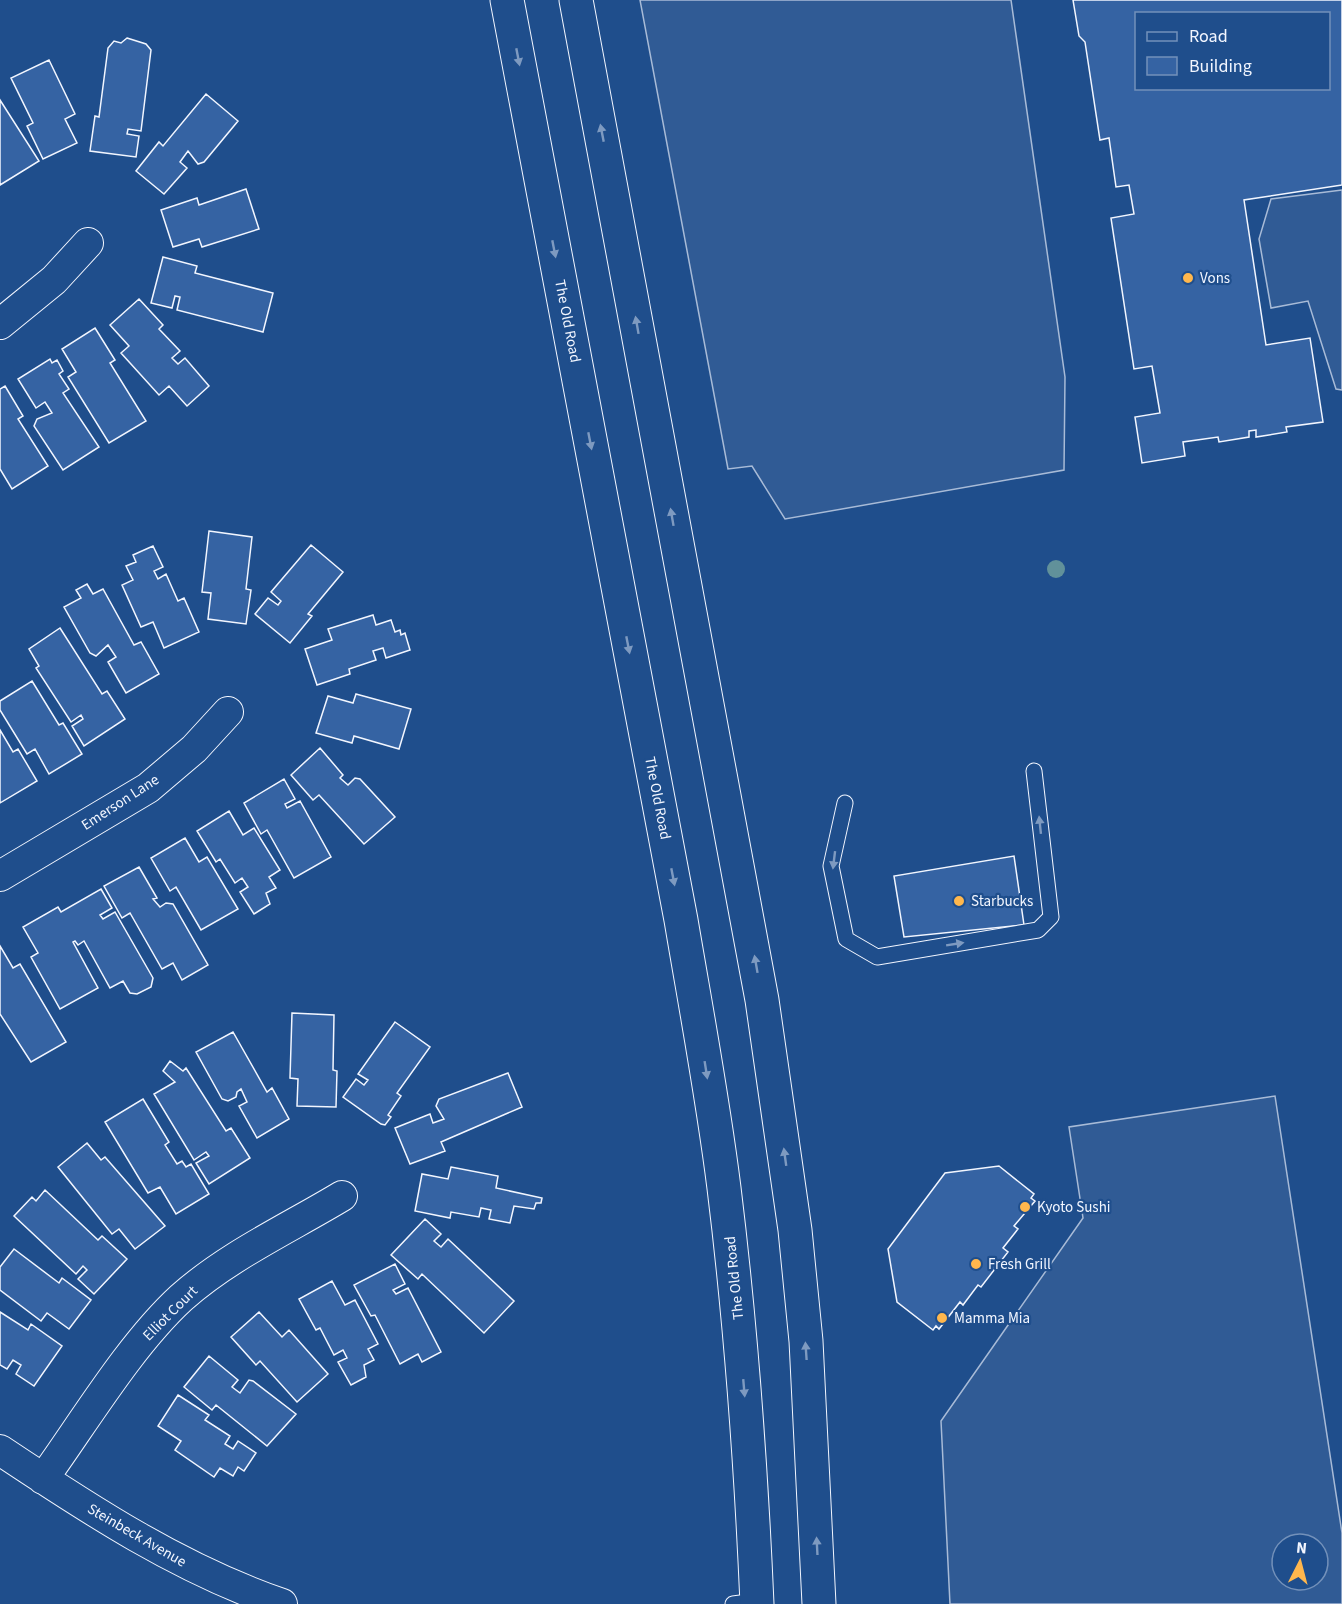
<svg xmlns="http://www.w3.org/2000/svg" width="1342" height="1604" viewBox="0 0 1342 1604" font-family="'Source Sans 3',sans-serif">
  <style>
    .parking { fill: #305b95; stroke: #a8bbd7; stroke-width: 1.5; fill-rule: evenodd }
    .building { fill: #3563a3; stroke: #f2f6ff; stroke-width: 1.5; fill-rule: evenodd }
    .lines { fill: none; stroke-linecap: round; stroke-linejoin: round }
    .lane-casing { stroke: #f2f6ff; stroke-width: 17 }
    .street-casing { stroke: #f2f6ff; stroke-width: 32 }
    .primary-casing { stroke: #f2f6ff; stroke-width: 35 }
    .lane { stroke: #1f4e8c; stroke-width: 15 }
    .street { stroke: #1f4e8c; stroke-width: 30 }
    .primary { stroke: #1f4e8c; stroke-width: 33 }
    .tree { fill: #61919a }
    .oneway { fill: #7e9ac0 }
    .poi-dot { fill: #ffb74d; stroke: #1f4e8c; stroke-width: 2 }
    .labels { text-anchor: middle; stroke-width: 4.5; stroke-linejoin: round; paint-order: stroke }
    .poi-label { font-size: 15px; fill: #f2f6ff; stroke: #1f4e8c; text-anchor: start }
    .street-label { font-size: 15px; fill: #f2f6ff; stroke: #1f4e8c }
  </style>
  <rect width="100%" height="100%" fill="#1f4e8c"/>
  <path class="parking" d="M640 0H1011L1065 377 1064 470 785 519 752 466 728 469Z
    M1342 190V390L1336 389 1308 301 1271 308 1259 239 1271 199Z
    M1275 1096 1342 1533V1604H950L941 1421 1083 1218 1069 1127ZM1282 1544H1318V1580H1282Z"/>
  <path class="building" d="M1073 0H1342V185L1244 200 1266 345 1310 338 1323 422 1286 427 1287 432 1256 437V430L1249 431V437L1219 442 1218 437 1183 442 1185 456 1142 463 1135 417 1160 413 1152 366 1134 369 1111 218 1134 214 1129 185 1116 187 1109 138 1100 140 1085 42 1079 36ZM1136 14H1328V88H1136Z
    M127 38 146 44 151 50 141 131 128 129 127 134 139 136 136 157 90 151 95 116 99 117 108 48 114 41 121 43Z
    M49 60 75 114 65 119 77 143 43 159 27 126 33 123 11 78Z
    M206 94 238 121 204 162 198 164 188 151 180 162 187 168 164 194 136 171 159 142 163 146Z
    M0 100 39 161 0 185Z
    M246 189 259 229 202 247 199 239 173 247 161 210 197 198 199 205Z
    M163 257 197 266 195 273 273 293 263 332 177 310 180 297 175 296 172 308 151 303Z
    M139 299 163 325 159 329 180 351 172 358 178 364 185 358 209 386 187 406 169 386 159 395 121 353 129 346 110 325Z
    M95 328 115 360 110 363 146 421 109 443 68 377 76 372 62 349Z
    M50 359 52 363 57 360 63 371 59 374 69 389 63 393 99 447 63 470 34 426 37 419 52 413 45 402 36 408 18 379Z
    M5 386 23 416 18 419 48 466 12 489 0 469V389Z
    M209 531 252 537 246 589 251 590 246 624 208 619 211 593 202 592Z
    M311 545 343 572 308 614 312 616 290 643 255 614 268 598 278 605 281 601 271 592Z
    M153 546 163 567 154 571 158 579 166 574 178 601 184 598 199 632 164 648 153 622 141 627 122 585 133 580 126 566 136 562 133 555Z
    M87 584 93 594 103 589 134 645 141 642 159 674 126 693 108 662 116 657 108 645 96 656 90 653 64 607 81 598 76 590Z
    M373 615 376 625 391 620 395 632 400 630 401 635 405 633 410 650 386 658 383 648 373 651 376 660 349 669 350 674 317 685 305 649 332 640 328 629Z
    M60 628 102 694 107 691 125 719 84 746 72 726 83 719 81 715 71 722 36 668 39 666 29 649Z
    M32 681 59 725 63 723 82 754 49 774 35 749 27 754 0 710V701Z
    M356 694 411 709 399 749 354 736 352 743 316 733 328 696 353 703Z
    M0 730 13 752 18 749 37 781 0 803Z
    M320 748 343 775 340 778 348 785 355 778 360 779 395 817 364 844 319 795 313 800 291 775Z
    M284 779 295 799 285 804 287 808 300 801 331 857 294 878 267 830 261 834 244 803Z
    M229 811 243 835 254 828 280 870 269 877 276 888 266 893 270 904 254 914 240 892 248 887 242 878 235 883 220 859 216 862 197 831Z
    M185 838 199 862 207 857 238 909 201 930 176 887 170 891 151 858Z
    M1014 856 1024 925 904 937 894 876Z
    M139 867 157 898 153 899 160 907 166 903 173 904 208 965 182 980 173 963 162 969 130 913 122 918 104 886Z
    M101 889 112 908 100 915 103 919 115 912 153 978 151 987 137 994 130 993 123 981 110 988 84 941 78 945 75 941 73 942 98 988 60 1009 31 957 38 953 23 927 58 907 61 912Z
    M0 946 13 968 20 964 66 1042 31 1062 0 1014Z
    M292 1013 334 1015 333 1070 337 1071 336 1107 297 1106 298 1079 290 1078Z
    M395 1022 430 1047 397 1093 401 1096 388 1115 391 1117 385 1125 381 1124 343 1097 356 1079 364 1085 368 1080 358 1074Z
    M233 1032 267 1092 272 1088 289 1119 257 1138 239 1106 247 1102 241 1089 237 1092 236 1097 228 1101 222 1099 196 1052Z
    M170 1061 183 1071 186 1068 226 1131 231 1128 250 1158 209 1184 196 1163 209 1156 206 1152 194 1160 154 1094 175 1082 163 1071Z
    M508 1073 522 1107 441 1142 445 1151 410 1164 395 1128 430 1114 433 1123 444 1119 436 1106 439 1099Z
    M143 1099 169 1142 165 1145 177 1164 182 1161 186 1167 191 1164 209 1194 176 1214 160 1187 148 1193 105 1122Z
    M87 1143 101 1160 105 1157 165 1226 135 1249 119 1229 112 1234 58 1167Z
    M999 1166 1034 1194 1031 1198 1035 1201 1014 1226 1018 1229 1003 1248 1008 1252 981 1287 978 1285 963 1305 960 1302 939 1329 936 1326 933 1330 897 1302 888 1249 945 1173Z
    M451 1167 498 1176 496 1188 542 1198 541 1203H536L534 1209 514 1206 510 1223 489 1219 491 1210 481 1208 479 1217 451 1212 450 1218 415 1211 422 1174 448 1179Z
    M45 1190 98 1240 102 1236 127 1259 94 1294 78 1279 87 1270 83 1266 76 1274 14 1216 32 1197 36 1201Z
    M425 1219 441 1234 434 1241 441 1247 448 1239 514 1301 484 1333 422 1274 418 1279 391 1255Z
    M14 1249 59 1283 62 1278 91 1300 69 1329 47 1313 41 1321 0 1290V1267Z
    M395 1264 405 1284 393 1290 396 1294 408 1288 441 1352 422 1362 418 1354 400 1364 375 1315 371 1316 354 1285Z
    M332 1281 345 1305 355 1300 378 1344 368 1349 374 1360 364 1365 366 1377 351 1385 338 1362 347 1358 343 1350 334 1355 320 1328 316 1330 299 1299Z
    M0 1312 28 1330 31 1324 62 1346 34 1386 16 1374 21 1365 13 1360 7 1369 0 1365Z
    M259 1312 282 1337 289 1330 328 1374 297 1402 260 1361 256 1365 231 1337Z
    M209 1356 238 1380 232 1387 240 1393 249 1380 253 1381 296 1414 267 1446 216 1405 212 1410 184 1387Z
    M178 1395 209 1415 205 1420 230 1436 225 1444 233 1449 238 1441 256 1453 244 1471 238 1467 233 1476 220 1468 214 1477 175 1450 181 1441 158 1426Z"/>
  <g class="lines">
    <g class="lane-casing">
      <path id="lane" d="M845 803 831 866 846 939 877 957 1038 930 1051 917 1034 771
        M733 1604 756 1601"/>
    </g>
    <g class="street-casing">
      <path id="street" d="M0 324 54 280 88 243
        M0 876 148 788 194 749 228 712
        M0 1450C90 1510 180 1569 282 1604
        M43 1479C84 1422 130 1345 181 1298 228 1256 289 1228 342 1196"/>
    </g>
    <g class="primary-casing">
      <path id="primary" d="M507 0 681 920C696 1009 713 1099 724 1188 741 1326 751 1465 757 1604
        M576 0 762 1000 795 1230 806 1341 819 1604"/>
    </g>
    <use href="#lane" class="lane"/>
    <use href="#street" class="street"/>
    <use href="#primary" class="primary"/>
  </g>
  <circle class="tree" cx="1056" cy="569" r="9"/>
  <defs><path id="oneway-solid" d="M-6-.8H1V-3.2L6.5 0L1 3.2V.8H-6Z" transform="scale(1.5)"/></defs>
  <g class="oneway">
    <use href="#oneway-solid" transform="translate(518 57) rotate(79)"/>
    <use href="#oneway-solid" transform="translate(602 133) rotate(-101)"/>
    <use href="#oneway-solid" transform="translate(554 249) rotate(79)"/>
    <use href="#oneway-solid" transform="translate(637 325) rotate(-100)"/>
    <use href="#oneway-solid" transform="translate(590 441) rotate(79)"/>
    <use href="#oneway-solid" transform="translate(672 517) rotate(-100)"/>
    <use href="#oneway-solid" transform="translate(628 645) rotate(79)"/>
    <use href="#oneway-solid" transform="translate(1040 825) rotate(-96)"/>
    <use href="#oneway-solid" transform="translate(834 860) rotate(97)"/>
    <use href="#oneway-solid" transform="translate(673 877) rotate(79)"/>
    <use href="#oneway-solid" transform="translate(955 944) rotate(-9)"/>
    <use href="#oneway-solid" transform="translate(756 964) rotate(-100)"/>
    <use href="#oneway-solid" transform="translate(706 1070) rotate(81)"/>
    <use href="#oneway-solid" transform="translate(785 1157) rotate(-98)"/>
    <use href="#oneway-solid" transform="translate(806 1351) rotate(-94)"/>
    <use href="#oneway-solid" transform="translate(744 1388) rotate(85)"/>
    <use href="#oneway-solid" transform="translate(817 1546) rotate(-93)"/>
  </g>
  <g class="poi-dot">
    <circle cx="1188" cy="278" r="6"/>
    <circle cx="959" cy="901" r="6"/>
    <circle cx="1025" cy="1207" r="6"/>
    <circle cx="976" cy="1264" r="6"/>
    <circle cx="942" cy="1318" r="6"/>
  </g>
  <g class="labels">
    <g class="poi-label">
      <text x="1200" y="283">Vons</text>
      <text x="971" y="906">Starbucks</text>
      <text x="1037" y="1212">Kyoto Sushi</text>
      <text x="988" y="1269">Fresh Grill</text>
      <text x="954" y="1323">Mamma Mia</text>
    </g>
    <g class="street-label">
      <text transform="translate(568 321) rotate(79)" y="5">The Old Road</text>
      <text transform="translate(658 798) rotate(79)" y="5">The Old Road</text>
      <text transform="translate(120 802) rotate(-33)" y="5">Emerson Lane</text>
      <text transform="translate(734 1278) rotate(-96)" y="5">The Old Road</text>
      <text transform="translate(170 1313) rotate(-45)" y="5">Elliot Court</text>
      <text transform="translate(137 1535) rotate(30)" y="5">Steinbeck Avenue</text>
    </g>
  </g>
  <rect x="1135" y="12" width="195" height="78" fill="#1f4e8c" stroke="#7391ba" stroke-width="1.5"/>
  <rect x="1147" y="32" width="30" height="9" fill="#1f4e8c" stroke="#7391ba" stroke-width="1.5"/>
  <text x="1189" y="42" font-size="18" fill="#f2f6ff">Road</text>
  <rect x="1147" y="57" width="30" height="18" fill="#3563a3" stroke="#7391ba" stroke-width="1.5"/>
  <text x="1189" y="72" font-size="18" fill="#f2f6ff">Building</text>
  <g transform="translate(1300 1562) rotate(6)"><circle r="28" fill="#1f4e8c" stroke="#7391ba" stroke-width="1.5"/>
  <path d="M0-4.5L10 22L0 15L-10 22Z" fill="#ffb74d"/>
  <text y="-9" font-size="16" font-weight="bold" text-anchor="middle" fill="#f2f6ff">N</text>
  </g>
</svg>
